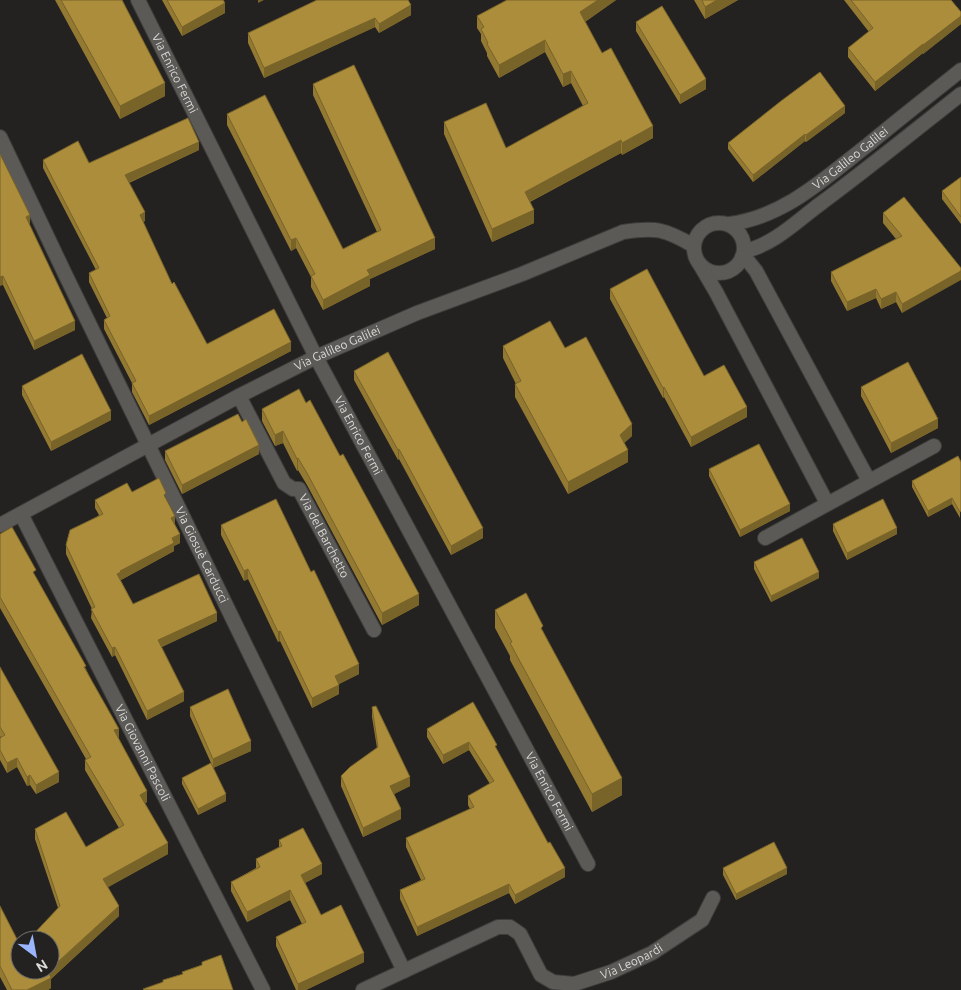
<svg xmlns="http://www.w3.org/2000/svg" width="961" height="990" viewBox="0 0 961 990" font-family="Ubuntu,sans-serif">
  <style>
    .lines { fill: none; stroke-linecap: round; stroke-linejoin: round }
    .minor-casing { stroke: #3e3d3b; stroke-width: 16 }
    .minor { stroke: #5b5a57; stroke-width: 14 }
    .wall { fill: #947933 }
    .shaded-wall { fill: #786329 }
    .building { fill: #ac8d3b; stroke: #786329 }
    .labels { text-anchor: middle; stroke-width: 5; stroke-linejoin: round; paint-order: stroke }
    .street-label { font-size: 12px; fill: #dadad8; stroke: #232220 }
  </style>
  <rect width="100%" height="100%" fill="#232220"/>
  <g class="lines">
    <g class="minor-casing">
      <g id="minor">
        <path id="s1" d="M138 0 316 357 588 864"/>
        <path id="s2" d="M0 137 65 274 404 971"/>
        <circle cx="719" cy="248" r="25"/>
        <path id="s3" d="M729 224C785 217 826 177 869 144 899 119 930 95 961 70"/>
        <path d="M745 251C772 245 794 224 816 207 865 171 913 132 961 94"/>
        <path d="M742 257 748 261 756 271 869 481"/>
        <path d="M699 263 716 292 827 503"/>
        <path id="s4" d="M239 396 284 483 293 489H299L374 630"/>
        <path id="s5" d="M21 514 263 990"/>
        <path id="s6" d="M0 525 239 396 316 357 417 313 522 274 623 232C656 227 665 229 694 246"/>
        <path d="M765 538 934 446"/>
        <path id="s7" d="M363 990 498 927H510L520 934 541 975 553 982 574 984 611 972 652 953 702 920 713 898"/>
      </g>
    </g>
    <use href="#minor" class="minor"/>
  </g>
  <path class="wall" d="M55 0H122L165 96 120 119Z
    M162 0H223L225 13 182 36Z
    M317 0 411 15 379 33 375 27 264 78 248 43V33Z
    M507 0H616L585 22 602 53 653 138 622 155 621 153 530 202 534 223 492 242 444 134V122L506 148 583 106 571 83 563 87 545 52 499 78 487 56V53L481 41V34L477 28V16Z
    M694 0H738L705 19Z
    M844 0H951L961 12V24L923 54V53L875 91 848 57V48L869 32Z
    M636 22 706 89 680 104 636 31Z
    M313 84 435 249 370 279V286L323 310 311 287V277L296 248 291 251 227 125V114L343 249 377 232 313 95Z
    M845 113 806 142 805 141 753 182 728 149V143Z
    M199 150 129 183 145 221 143 222 172 284 207 344 291 351 149 425 132 392V383L104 329V320L107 318 89 282V273L96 270 43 168V160L89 163Z
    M0 154 30 223 29 224 75 330 34 350 3 285Z
    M961 177V224L942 199V191Z
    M883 213 961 268 902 313 896 302 881 309 876 298 847 311 831 281V272L896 239 883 223Z
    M610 289 704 376 747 417 691 447 664 397 663 398 610 299Z
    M503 346 565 348 632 436 624 443 628 462 568 494 515 397V384H516L503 358Z
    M354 371 483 538 451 555 399 459 398 460 354 380Z
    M22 386 111 420 51 451 22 395Z
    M861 387 938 428 891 453 861 396Z
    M306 403 419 605 382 625 307 485 298 470 297 471 283 443 275 446 262 421V409Z
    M242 422 259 454 182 494 165 460V451Z
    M961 462 960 518 952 504 928 517 912 487V481Z
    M709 469 790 511 740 537 709 476Z
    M132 492 166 500 175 524 180 543 174 546V551L121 580V581L133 604 217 621 161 647 184 701 147 720 115 655 112 657 91 618 92 609 66 554V545L99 515 95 508V500Z
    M833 524 897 534 847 560 833 531Z
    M221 525 359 674 339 684V694L312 708 280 641 278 642 248 579 244 581 221 535Z
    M0 534 36 577 86 669 119 739 147 802 145 803 168 854 108 887 119 916 51 979V988L48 990H7L0 977V906L20 970 58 908 35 839V829L86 847 119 828 85 770V760L86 759 0 608Z
    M754 562 819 578 771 602 754 569Z
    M495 610 543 631 622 795 592 812 510 660V656L495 628Z
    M0 667 59 782 36 794 30 785 27 786 17 767 7 773 0 760V738H1L0 736Z
    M190 707 251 751 213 768 226 801 198 815 182 784V778L211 763 190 716Z
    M372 707 410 786 394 794 401 819 363 837 341 786V776L377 748 372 717Z
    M427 729 497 750 565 877 515 904 509 893 417 936 400 899V890L421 880 406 847V838L470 809 468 805V796L490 784 469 750 443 764 427 737Z
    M279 840 322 874 305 883 321 915 364 962 306 990H296L276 946V937L302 924 290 900 247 922 231 891V882L256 868V859L279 847Z
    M723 868 787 874 736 900 723 875Z"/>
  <path class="shaded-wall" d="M258 0H264L258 3Z
    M598 0H616L580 25V12Z
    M717 0H738L705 19V7Z
    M225 3V13L182 36V27Z
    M411 5V15L379 33V24Z
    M961 16V24L923 54V45Z
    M375 18V27L264 78V68Z
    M545 40V52L499 78V65Z
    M923 44V53L875 91V82Z
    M571 71V83L563 87V74Z
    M706 79V89L680 104V95Z
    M165 83V96L120 119V106Z
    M845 106V113L806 142V135Z
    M653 126V138L622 155V143Z
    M805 134V141L753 182V175Z
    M621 140V153L525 204V192Z
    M199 142V150L125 184V175Z
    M534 210V223L492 242V229Z
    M145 212V221L140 224V215Z
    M30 215V223L26 226V217Z
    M296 238V248L291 251V240Z
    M435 238V249L370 279V286L323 310V300L367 270Z
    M961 271V280L902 313V304Z
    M3 276V285L0 286V277Z
    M876 289V298L847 311V302Z
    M896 292V302L881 309V299Z
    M75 321V330L34 350V341Z
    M291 342V351L149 425V416Z
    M664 387V397L663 398V388Z
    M747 407V417L691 447V437Z
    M111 411V420L51 451V442Z
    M938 419V428L891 453V443Z
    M632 424V436L620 447V435Z
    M283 431V443L275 446V435Z
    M259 445V454L182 494V485Z
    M399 449V459L398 460V450Z
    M628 450V462L568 494V482Z
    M298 458V470L297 471V459Z
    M952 498V504L928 517V511Z
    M790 504V511L740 537V530Z
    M175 516V525L171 518Z
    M483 528V538L451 555V546Z
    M897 528V534L847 560V553Z
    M180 534V543L174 546V551L121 580V581L117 574 120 571Z
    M248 569V579L244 581V571Z
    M819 572V578L771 602V596Z
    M419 594V605L382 625V613Z
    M217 613V621L158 649V640Z
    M280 631V641L278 642V632Z
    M115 647V655L112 657V648Z
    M359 664V674L335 686V676Z
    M339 685V694L312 708V698Z
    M184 692V701L147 720V711Z
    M119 729V739L114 730Z
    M251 741V751L213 768V759Z
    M469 742V750L443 764V755Z
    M17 758V767L7 773V763Z
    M59 772V782L36 794V785Z
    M30 775V785L27 786V777Z
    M410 777V786L390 796V786Z
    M622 778V795L592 812V794Z
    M147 791V802L140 806V795Z
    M226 794V801L198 815V809Z
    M401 809V819L363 837V828Z
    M168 843V854L103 890V879Z
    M322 864V874L301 885V875Z
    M565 868V877L515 904V895Z
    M787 868V874L736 900V894Z
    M509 884V893L417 936V927Z
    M290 890V900L247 922V912Z
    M119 906V916L51 979V988L48 990H27L50 970Z
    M364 953V962L306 990H298V984Z"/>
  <path class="building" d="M61 0H122L165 83 120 106Z
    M167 0H223L225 3 182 27Z
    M317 0H408L411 5 379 24 375 18 264 68 248 33Z
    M507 0H598L580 12 602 53 611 48 653 126 622 143 621 140 525 192 534 210 492 229 444 122 486 103 506 148 588 103 571 71 563 74 545 40 499 65 487 44 488 43 481 29 484 27 477 16Z
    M702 0H717L705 7Z
    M851 0H951L961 12V16L923 45V44L875 82 848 48 873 28Z
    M662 6 706 79 680 95 636 22Z
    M354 65 435 238 367 270 370 275 323 300 311 276 315 274 296 238 291 240 227 114 265 95 343 249 381 230 313 84Z
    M820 72 845 106 806 135 805 134 753 175 728 143 781 101Z
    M188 118 199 142 125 175 145 212 140 215 172 284 174 282 207 344 274 309 291 342 149 416 132 383 136 381 104 320 110 316 89 273 99 268 43 160 78 141 89 163Z
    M0 154 30 215 26 217 75 321 34 341 3 276 0 277Z
    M961 177V217L942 191Z
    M904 197 961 268V271L902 304 896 292 881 299 876 289 847 302 831 272 902 236 883 213Z
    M647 269 704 376 724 365 747 407 691 437 664 387 663 388 610 289Z
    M550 321 565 348 586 337 632 424 620 435 628 450 568 482 515 384 521 381 503 346Z
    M388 352 483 528 451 546 399 449 398 450 354 371Z
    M82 354 111 411 51 442 22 386Z
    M908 362 938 419 891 443 861 387Z
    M299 389 306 403 310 400 340 456 343 454 419 594 382 613 307 473 298 458 297 459 283 431 275 435 262 409Z
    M238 414 242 422 246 419 259 445 182 485 165 451Z
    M759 444 790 504 740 530 709 469Z
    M958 456 961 462V511L960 512 952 498 928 511 912 481Z
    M159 478 166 493 164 495 175 516 171 518 180 534 172 538 174 543 120 571 121 572 117 574 133 604 199 574 217 613 158 640 184 692 147 711 115 647 112 648 91 609 95 607 66 545 70 530 103 514 95 500 127 483 132 492Z
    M276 499 311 572 314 570 359 664 335 676 339 685 312 698 280 631 278 632 248 569 244 571 221 525Z
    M883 499 897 528 847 553 833 524Z
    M12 527 36 570 33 572 86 666 84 667 119 729 114 730 147 791 140 795 168 843 103 879 119 906 50 969V940H28L60 906 35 829 66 812 86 847 124 825 85 760 91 757 0 597V534Z
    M802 538 819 572 771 596 754 562Z
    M526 593 543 626 541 628 622 778 592 794 510 643 512 642 495 610Z
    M0 667 59 772 36 785 30 775 27 777 17 758 7 763 0 750V738L5 735 0 727Z
    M228 689 251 741 213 759 190 707Z
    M473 702 497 745 495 746 548 843 550 842 565 868 515 895 509 884 417 927 400 890 425 879 406 838 474 807 468 796 494 781 469 742 443 755 427 729Z
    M376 706 410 777 390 786 401 809 363 828 341 776 350 767 378 747 372 707Z
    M211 763 226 794 198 809 182 778Z
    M303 828 322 864 301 875 321 915 341 905 364 953 298 984 276 937 306 922 290 890 247 912 231 882 260 867 256 859 282 846 279 840Z
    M774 842 787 868 736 894 723 868Z
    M0 906 20 945V970H49L48 971 51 978 27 990H12L0 966Z
    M221 955 233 990H144L143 989 163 982V980L183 974 182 972 202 965V962Z"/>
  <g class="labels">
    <g class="street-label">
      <text dy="4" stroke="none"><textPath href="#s1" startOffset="82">Via Enrico Fermi</textPath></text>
      <text dy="4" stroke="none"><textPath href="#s3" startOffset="140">Via Galileo Galilei</textPath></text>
      <text dy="4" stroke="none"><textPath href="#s6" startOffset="381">Via Galileo Galilei</textPath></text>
      <text dy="4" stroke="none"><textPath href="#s1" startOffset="488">Via Enrico Fermi</textPath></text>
      <text dy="4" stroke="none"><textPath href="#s4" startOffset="168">Via del Barchetto</textPath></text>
      <text dy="4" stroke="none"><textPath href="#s2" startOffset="464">Via Giosuè Carducci</textPath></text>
      <text dy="4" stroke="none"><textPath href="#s5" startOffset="268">Via Giovanni Pascoli</textPath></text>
      <text dy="4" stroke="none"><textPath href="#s1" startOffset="892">Via Enrico Fermi</textPath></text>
      <text dy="4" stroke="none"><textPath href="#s7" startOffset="316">Via Leopardi</textPath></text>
    </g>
  </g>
  <g transform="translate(35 955) rotate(148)"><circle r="24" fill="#232220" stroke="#6c6c6a"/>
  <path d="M0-4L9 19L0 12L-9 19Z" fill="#9ab5fd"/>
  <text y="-8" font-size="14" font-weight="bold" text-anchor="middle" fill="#dadad8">N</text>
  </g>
</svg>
